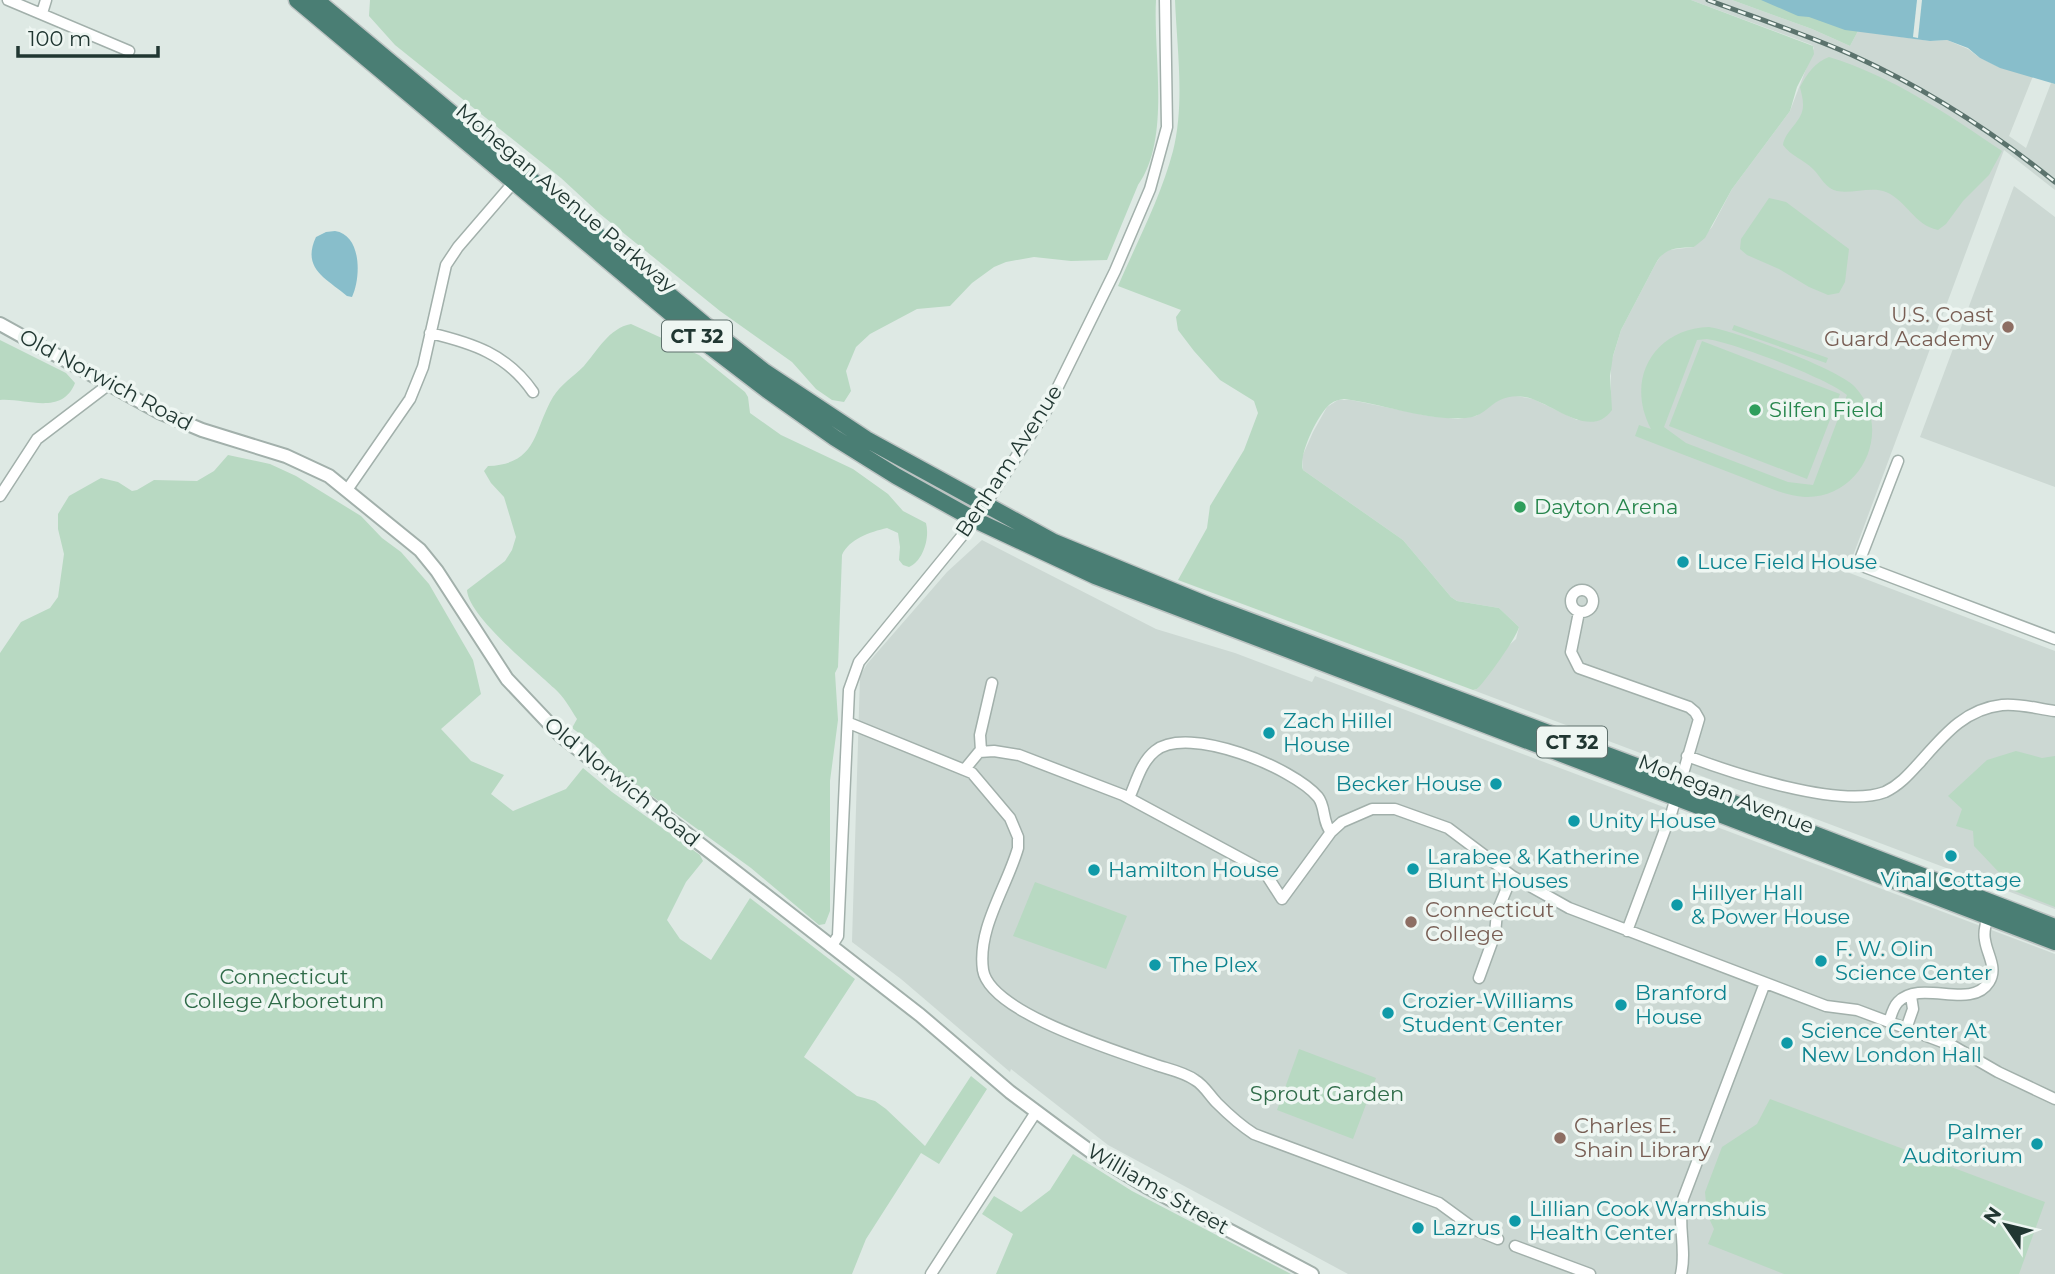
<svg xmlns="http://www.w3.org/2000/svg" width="2055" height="1274" viewBox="0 0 2055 1274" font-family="Montserrat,sans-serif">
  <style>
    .built { fill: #ccd8d3 }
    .green { fill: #b8d9c2; fill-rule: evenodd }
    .water { fill: #88becb }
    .pier { fill: #dee9e4 }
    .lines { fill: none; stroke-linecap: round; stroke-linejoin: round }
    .minor-casing { stroke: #a2b0ab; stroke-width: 13 }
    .tertiary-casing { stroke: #a2b0ab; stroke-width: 16 }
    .trunk-casing { stroke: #bcc3c2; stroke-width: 19 }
    .minor { stroke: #fff; stroke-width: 10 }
    .tertiary { stroke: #fff; stroke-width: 12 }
    .trunk { stroke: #4a7e74; stroke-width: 16 }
    .rail-casing { stroke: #5b736d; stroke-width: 5 }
    .rail { stroke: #eef6f2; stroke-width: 2.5; stroke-dasharray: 8; stroke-linecap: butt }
    .education-dot { fill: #8d6e63; stroke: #eef6f2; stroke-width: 2.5 }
    .leisure-dot { fill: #2e9e5b; stroke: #eef6f2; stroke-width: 2.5 }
    .culture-dot { fill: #0f9aa8; stroke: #eef6f2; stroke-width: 2.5 }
    .labels { text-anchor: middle; stroke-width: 7; stroke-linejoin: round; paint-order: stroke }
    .shield { fill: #eef6f2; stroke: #5e706c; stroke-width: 2 }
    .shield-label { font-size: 19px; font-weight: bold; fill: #213732 }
    .street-label { font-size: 21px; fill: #213732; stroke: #eef6f2 }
    .education-label { font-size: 21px; fill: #785e54; stroke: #eef6f2; text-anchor: start }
    .leisure-label { font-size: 21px; fill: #27864d; stroke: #eef6f2; text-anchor: start }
    .culture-label { font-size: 21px; fill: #0d838f; stroke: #eef6f2; text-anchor: start }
    .park-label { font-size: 21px; fill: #2e6b48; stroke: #eef6f2 }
  </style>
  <rect width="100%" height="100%" fill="#dee9e4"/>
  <path class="built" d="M1691 0H1732L1812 29 1850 46 1858 31 1930 41 1947 40 1968 49 1980 58 1999 67 2033 76 2009 136 2026 148 2051 83 2055 84V190L2004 150 1847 572 2055 651V909L1473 690 1477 689 1506 648 1516 639 1519 627 1499 608 1457 601 1451 597 1403 540 1303 470 1302 457 1313 432 1327 407 1338 400H1351L1429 416 1458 419 1476 416 1500 399 1512 395 1533 399 1577 420 1611 390V363L1621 330 1656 263 1663 253 1669 250 1694 247 1712 227 1732 189 1790 111 1814 48 1812 45Z
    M2014 186 2055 217V487L1920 437Z
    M982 540 1156 629 1235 653 1312 682 1315 676 2055 954V1274H1348L1108 1145 1011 1069 1010 1072 901 979 852 942 860 676 867 664 947 572Z"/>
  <path class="green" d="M370 0H1156C1153 56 1171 138 1138 185L1107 260 1071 261 1034 257 1006 262 994 267 972 283 950 306 917 309 870 334 856 347 846 371 851 391 844 402 832 400 816 389 792 362 720 311 600 214 561 178 395 45 369 16Z
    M1175 0H1691L1813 46 1814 54 1797 87 1790 111 1732 189 1705 238 1694 247C1678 248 1665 247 1656 263L1621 330 1613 356 1610 376 1612 410C1590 441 1552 402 1525 397 1492 392 1490 417 1466 418 1425 421 1385 404 1344 399 1338 400 1333 401 1328 406 1317 417 1298 455 1303 470L1403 540 1451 597 1457 601 1499 608 1519 627C1517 637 1485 682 1477 689L1473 690 1178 580 1207 528 1210 506 1244 450 1258 413 1254 401 1220 380 1194 351 1178 330 1176 317 1181 310 1118 286C1137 242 1161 197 1173 151 1185 103 1177 49 1175 0Z
    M1732 0H1870L1882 22 1880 34 1858 31 1850 46 1812 29Z
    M1829 57C1892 76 1949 115 2002 151L1989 175 1963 201 1946 224 1938 230C1914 225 1907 201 1886 192 1872 186 1852 194 1837 191 1826 189 1820 176 1813 169 1804 160 1791 156 1783 145 1785 130 1804 121 1803 104 1803 98 1801 92 1800 87 1807 74 1815 62 1829 57Z
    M1769 198 1786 202 1849 249 1845 282 1839 293 1828 295 1809 287 1779 269 1747 255 1740 249 1741 239Z
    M631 324 699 355 745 392 748 397 750 413 781 435 853 469 888 494 903 511 926 523C930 538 923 561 909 567L903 565 899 560 900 547 898 533 887 528C870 532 849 539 842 555L838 667 835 673 838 720 830 781V911L825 924 819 925 751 868 616 770 595 745 572 728 577 719C570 708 564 697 554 688 534 669 468 616 467 590L505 561 512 550 516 537 504 497 491 483 484 471 488 466C538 464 533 431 553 397 561 384 573 377 584 366 597 351 609 328 631 324Z
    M1734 325 1828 358 1826 363 1732 330Z
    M1709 327C1735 331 1839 369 1855 387 1894 429 1862 499 1805 497 1784 496 1763 485 1744 478 1708 464 1671 450 1635 436L1639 425 1651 429C1625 380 1653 329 1709 327ZM1707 339C1732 342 1829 379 1847 395L1813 485 1788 482 1686 443 1664 427 1697 340Z
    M0 340 66 373 75 383C62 416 26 398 0 400Z
    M1702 341 1840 394 1807 479 1669 426Z
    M228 455 270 464 296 476 361 516 382 538 401 552 429 584 473 660 481 694 441 729 471 761 504 775 491 794 513 811 566 789 583 768 612 792 700 855 703 861 686 882 667 920 680 939 711 960 750 898 855 979 804 1057 857 1096 875 1101 886 1109 925 1146 971 1076 987 1089 939 1164 921 1153 866 1239 852 1274H0V653L21 622 50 608 58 597 64 554 58 529V514L69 496 101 478 118 482 132 491 137 490 154 480 197 481 214 471Z
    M2016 751 2042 758 2055 756V907L2012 890 2009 883 1974 846 1973 831 1956 826 1962 809 1948 796 1987 760Z
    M1035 882 1127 916 1106 969 1013 936Z
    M1299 1049 1376 1078 1353 1139 1277 1110Z
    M1770 1099 2045 1202 2019 1274H1784L1708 1244 1714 1229 1707 1214 1705 1192 1722 1147 1757 1124Z
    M1073 1154 1132 1191 1291 1274H996L1013 1234 982 1214 994 1196 1021 1212 1050 1190Z"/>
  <path class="water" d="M1761 0H2055V84L2000 68 1980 58 1968 48 1947 40 1930 41 1845 30 1809 17 1798 16Z
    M335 231C362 235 361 278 352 297L347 296C327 279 301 269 316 237L326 232Z"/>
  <path class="pier" d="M1917 0H1922L1918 38 1913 37Z"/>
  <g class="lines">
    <g class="minor-casing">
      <path id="minor" d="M8 0 129 51
        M42 13 46 0
        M430 333C472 343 507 354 533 392
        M1898 461 1861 557 1862 566 2055 639
        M347 490 410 399 423 367 446 265 458 247 514 182
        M0 496 37 439 108 385
        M1571 601a11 11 0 1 1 22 0a11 11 0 1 1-22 0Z
        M1579 612 1571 652 1579 668 1689 707 1695 712 1699 719 1672 811 1627 931
        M849 723 972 773 1010 818 1018 837V848C1007 887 977 928 983 970 990 1013 1117 1051 1156 1065 1168 1069 1184 1072 1195 1080 1204 1085 1210 1096 1217 1103 1229 1115 1240 1125 1254 1134L1439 1203 1476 1230 1498 1239
        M981 751 980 735 992 683
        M1687 756C1732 773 1840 809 1885 792 1900 785 1910 773 1921 761 1944 735 1965 709 2002 705 2019 703 2038 709 2055 711
        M965 769 979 752 994 751 1019 755 1123 795 1264 871 1282 899 1331 832 1342 822 1372 809H1395L1448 828 1512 876 1569 908 1826 1006 1857 1010 1953 1046 1998 1072 2055 1099
        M1129 798C1136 783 1141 762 1155 751 1188 724 1294 768 1318 797 1326 807 1322 822 1331 832
        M831 947 838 936 849 690 859 662 975 520 1018 454 1046 411 1115 271 1150 189 1167 127 1165 0
        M1479 978 1495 934 1497 912 1512 876
        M1889 1022C1891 1016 1893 1007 1898 1002 1921 978 1971 1011 1989 982 1998 968 1987 955 1985 940 1983 931 1986 922 1989 914
        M1906 1029 1913 1009 1911 996
        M1515 1246 1590 1274
        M931 1274 1036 1112
        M1681 1274C1687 1249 1677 1224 1683 1199L1765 983"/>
    </g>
    <g class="tertiary-casing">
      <path id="tertiary" d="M0 324 159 412 202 430 286 456 329 476 420 550 437 571 507 679 561 736 920 1015 1010 1092 1061 1130 1101 1159 1147 1187 1312 1274"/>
    </g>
    <g class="trunk-casing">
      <path id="trunk" d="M297 0 712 348 767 390 835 438 896 476 975 520 1095 576 2055 942
        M316 0 704 324 765 372 866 439 1054 542 1210 606 1679 782 2055 927"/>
    </g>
    <use href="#minor" class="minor"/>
    <use href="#tertiary" class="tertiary"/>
    <use href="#trunk" class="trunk"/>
    <g class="rail-casing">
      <path id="rail" d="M1708 0C1756 18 1805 34 1852 55 1925 88 1993 132 2055 182"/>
    </g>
    <use href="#rail" class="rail"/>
  </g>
  <g class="education-dot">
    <circle cx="2008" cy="327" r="7"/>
    <circle cx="1411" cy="922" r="7"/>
    <circle cx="1560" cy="1138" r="7"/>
  </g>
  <g class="leisure-dot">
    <circle cx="1755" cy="410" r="7"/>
    <circle cx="1520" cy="507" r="7"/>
  </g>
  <g class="culture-dot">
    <circle cx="1683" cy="562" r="7"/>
    <circle cx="1269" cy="733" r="7"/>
    <circle cx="1496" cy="784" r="7"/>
    <circle cx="1574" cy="821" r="7"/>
    <circle cx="1951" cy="856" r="7"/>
    <circle cx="1413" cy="869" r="7"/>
    <circle cx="1094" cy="870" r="7"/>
    <circle cx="1677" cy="905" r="7"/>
    <circle cx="1821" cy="961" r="7"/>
    <circle cx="1155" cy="965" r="7"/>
    <circle cx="1621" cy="1005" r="7"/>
    <circle cx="1388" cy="1013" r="7"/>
    <circle cx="1787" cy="1043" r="7"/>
    <circle cx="2037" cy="1144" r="7"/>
    <circle cx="1515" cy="1221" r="7"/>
    <circle cx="1418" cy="1228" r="7"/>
  </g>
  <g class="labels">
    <g class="shield">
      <rect x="662" y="320.5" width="70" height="31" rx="5"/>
      <rect x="1537" y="726.5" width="70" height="31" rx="5"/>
    </g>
    <g class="shield-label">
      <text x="697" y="343">CT 32</text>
      <text x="1572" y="749">CT 32</text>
    </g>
    <g class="street-label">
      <text transform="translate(566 198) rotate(40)" y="7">Mohegan Avenue Parkway</text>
      <text transform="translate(106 380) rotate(28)" y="7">Old Norwich Road</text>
      <text transform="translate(1009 461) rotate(-57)" y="7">Benham Avenue</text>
      <text transform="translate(622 782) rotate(39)" y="7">Old Norwich Road</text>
      <text transform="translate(1726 794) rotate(21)" y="7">Mohegan Avenue</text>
      <text transform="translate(1158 1189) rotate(30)" y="7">Williams Street</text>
    </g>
    <g class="education-label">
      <text x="1994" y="322" text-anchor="end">U.S. Coast<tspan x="1994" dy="24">Guard Academy</tspan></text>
      <text x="1425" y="917">Connecticut<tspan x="1425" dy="24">College</tspan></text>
      <text x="1574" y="1133">Charles E.<tspan x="1574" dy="24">Shain Library</tspan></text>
    </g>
    <g class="leisure-label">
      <text x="1769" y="417">Silfen Field</text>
      <text x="1534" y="514">Dayton Arena</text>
    </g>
    <g class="culture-label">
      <text x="1697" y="569">Luce Field House</text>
      <text x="1283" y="728">Zach Hillel<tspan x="1283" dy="24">House</tspan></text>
      <text x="1482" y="791" text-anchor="end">Becker House</text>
      <text x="1588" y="828">Unity House</text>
      <text x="1427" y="864">Larabee &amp; Katherine<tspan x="1427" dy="24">Blunt Houses</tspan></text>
      <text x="1108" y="877">Hamilton House</text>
      <text x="1951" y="887" text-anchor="middle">Vinal Cottage</text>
      <text x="1691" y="900">Hillyer Hall<tspan x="1691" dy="24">&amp; Power House</tspan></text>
      <text x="1835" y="956">F. W. Olin<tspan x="1835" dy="24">Science Center</tspan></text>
      <text x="1169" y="972">The Plex</text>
      <text x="1635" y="1000">Branford<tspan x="1635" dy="24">House</tspan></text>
      <text x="1402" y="1008">Crozier-Williams<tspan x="1402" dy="24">Student Center</tspan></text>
      <text x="1801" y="1038">Science Center At<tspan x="1801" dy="24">New London Hall</tspan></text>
      <text x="2023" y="1139" text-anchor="end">Palmer<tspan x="2023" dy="24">Auditorium</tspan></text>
      <text x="1529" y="1216">Lillian Cook Warnshuis<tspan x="1529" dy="24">Health Center</tspan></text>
      <text x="1432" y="1235">Lazrus</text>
    </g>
    <g class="park-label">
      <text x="284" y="984">Connecticut<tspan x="284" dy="24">College Arboretum</tspan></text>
      <text x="1327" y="1101">Sprout Garden</text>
    </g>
  </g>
  <g transform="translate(2006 1225) rotate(305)" stroke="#eef6f2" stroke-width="5" paint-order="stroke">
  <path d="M0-5L12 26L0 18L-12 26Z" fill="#213732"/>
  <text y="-10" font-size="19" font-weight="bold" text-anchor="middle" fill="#213732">N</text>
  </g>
  <path d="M18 46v10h140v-10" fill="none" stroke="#213732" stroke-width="3.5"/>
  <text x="28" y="46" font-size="21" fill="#213732" stroke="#eef6f2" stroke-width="5" paint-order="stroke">100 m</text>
</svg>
